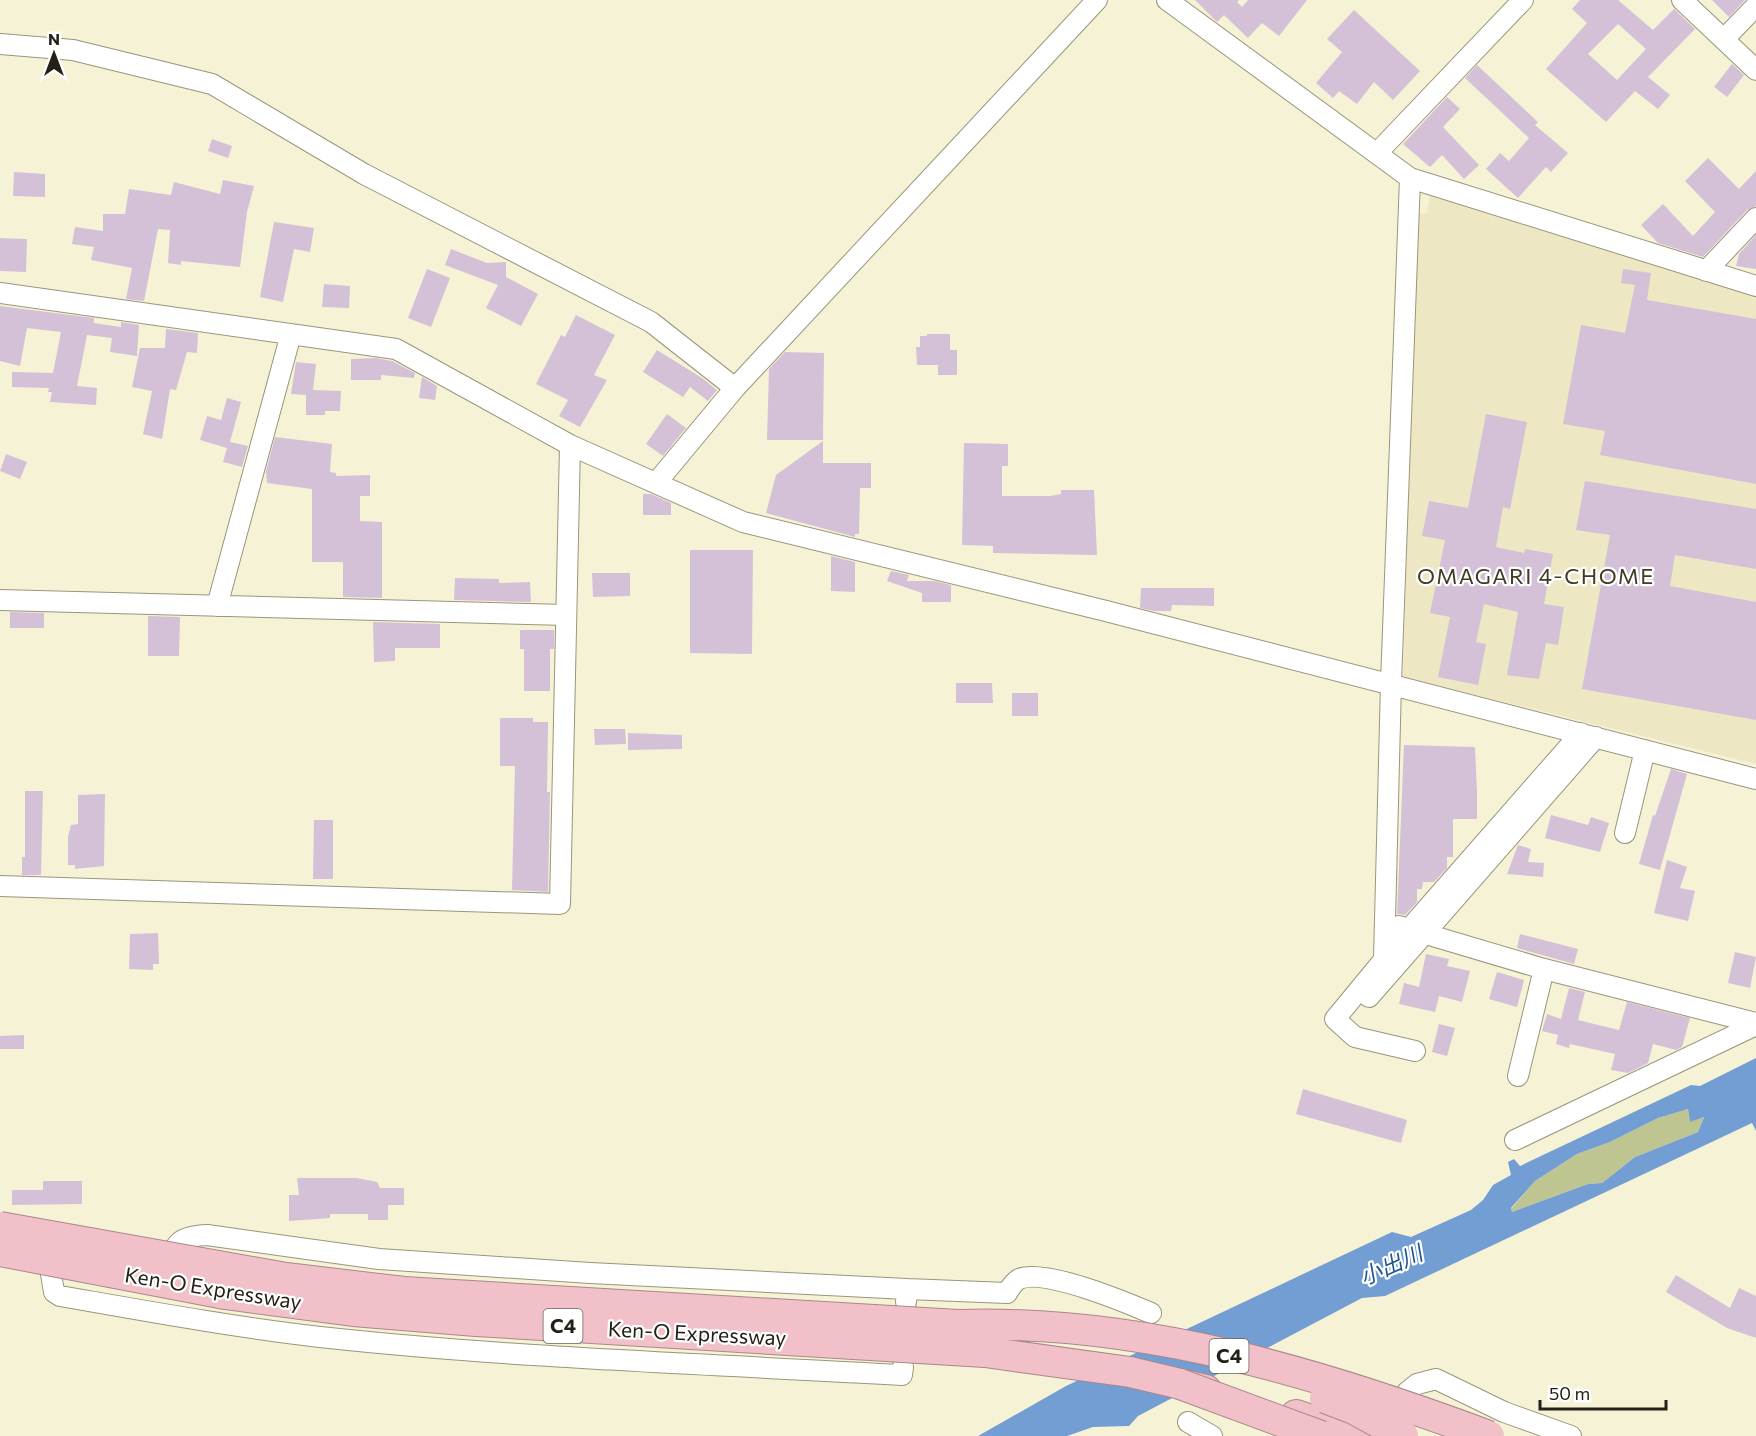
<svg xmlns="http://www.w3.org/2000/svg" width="1756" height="1436" viewBox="0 0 1756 1436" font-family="Commissioner,'Noto Sans JP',sans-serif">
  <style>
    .built { fill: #ede7c3 }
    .green { fill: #bec591 }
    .water { fill: #739ed3; fill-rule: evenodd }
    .building { fill: #d4c1d8; fill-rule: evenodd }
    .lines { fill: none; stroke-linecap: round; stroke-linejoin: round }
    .minor-casing { stroke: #9a957b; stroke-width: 22 }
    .highway-casing { stroke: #a9888b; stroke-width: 32 }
    .minor { stroke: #fff; stroke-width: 20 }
    .highway { stroke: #f1c0c9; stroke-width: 30 }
    .highway-bridge-casing { stroke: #a9888b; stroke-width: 32; stroke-linecap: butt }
    .highway-bridge { stroke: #f1c0c9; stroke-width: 30 }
    .labels { text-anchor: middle; stroke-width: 4.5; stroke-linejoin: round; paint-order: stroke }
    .shield { fill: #fff; stroke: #65645d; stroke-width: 1.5 }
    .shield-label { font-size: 20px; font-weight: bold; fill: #232117 }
    .street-label { font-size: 21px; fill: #232117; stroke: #fff }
    .neighbourhood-label { font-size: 22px; letter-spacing: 1.5px; fill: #3f3b24; stroke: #fff }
    .water-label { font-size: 22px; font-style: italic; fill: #1a5494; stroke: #fff }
  </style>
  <rect width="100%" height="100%" fill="#f6f2d6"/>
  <path class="built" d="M1430 194 1756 294V764L1403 677 1417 214 1427 213Z"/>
  <path class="green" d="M1688 1109 1690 1121 1704 1117 1698 1132 1635 1157 1602 1183 1588 1184 1512 1212 1511 1209 1535 1181 1577 1154 1610 1142 1658 1118Z"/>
  <path class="water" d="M1756 1058V1131L1752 1123 1385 1296 1362 1298 1138 1416 1129 1426 1093 1427 1067 1436H978L1066 1386 1392 1232 1411 1237 1471 1210 1483 1200 1493 1185 1511 1175 1508 1162 1514 1159 1520 1166 1691 1085 1700 1086ZM1688 1109 1690 1122 1704 1117 1698 1132 1635 1157 1602 1183 1588 1184 1512 1212 1511 1208 1535 1181 1577 1154 1610 1142 1658 1118Z"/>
  <path class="building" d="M1195 0H1239L1237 2 1242 7 1248 0H1307L1279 36 1262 23 1248 38 1224 15 1217 22Z
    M1580 0H1618L1653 30 1674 9 1695 29 1648 77 1670 95 1658 109 1635 91 1606 122 1546 69 1587 23 1572 9ZM1618 24 1646 49 1617 80 1588 54Z
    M1712 0H1745L1729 17Z
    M1354 10 1420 71 1393 100 1374 82 1357 104 1339 91 1333 98 1316 83 1342 52 1327 39Z
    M1732 64 1744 75 1727 97 1714 87Z
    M1477 65 1538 122 1535 125 1568 153 1551 172 1546 167 1518 198 1486 169 1500 153 1509 161 1529 138 1465 78Z
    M1447 97 1460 109 1443 127 1479 165 1464 179 1442 155 1430 167 1403 144Z
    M212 139 232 146 228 158 208 151Z
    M1708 158 1739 189 1756 171V206L1747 210 1703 257 1658 243 1641 225 1663 204 1693 236 1715 212 1685 181Z
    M14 172 45 174V197L13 196Z
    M223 180 254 186 247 212 240 267 181 261V265L168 263 170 230 158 229 144 301 126 299 132 268 91 260 94 247 72 244 75 227 103 231V214H125L129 189 171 195 174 182 220 194Z
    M274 222 314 228 310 252 294 249 283 302 260 297Z
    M1756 235V269L1736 266 1739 254Z
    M0 238 27 239 26 272 0 271Z
    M451 249 487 263 506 262V277L538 294 521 326 486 308 498 285 445 265Z
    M427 269 450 278 431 327 408 318Z
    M1623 269 1651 273 1647 300 1756 319V484L1600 455 1605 431 1563 424 1581 325 1625 333 1635 285 1621 283Z
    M324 284 350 286 349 308 322 307Z
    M0 306 94 318V323L121 327V322L139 325 137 356 110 352 112 338 87 335 77 386 97 388 96 405 50 402 52 392H48L49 388 12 387V372L53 373 61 332 27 328 20 366 0 361Z
    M576 315 615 335 594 375 607 380 580 427 559 416 568 400 536 384 561 335 565 337Z
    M166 329 198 333 197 353 187 352 176 390 170 389 162 439 143 434 152 391 132 387 140 348H165Z
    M927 334H950V350H957V375H938V365H917L916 347H920V336H927Z
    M657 350 702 378 717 390 708 401 690 387 683 397 643 372Z
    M785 352 824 353 823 440H767L769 369Z
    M376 358 392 361 415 373 414 378 381 375V380H351V359Z
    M296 362 316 364 313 390 341 391 340 411H325V415H306V395L291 394Z
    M422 377 437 386 435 400 419 398Z
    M227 398 241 402 230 442 248 446 242 467 223 462 227 448 200 440 207 416 221 420Z
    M667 414 686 428 663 456 646 444Z
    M1486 414 1527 422 1510 509 1503 507 1496 547 1524 553 1525 549 1553 554 1544 604 1564 607 1558 645 1546 643 1539 679 1507 675 1518 612 1484 604 1476 642 1486 644 1478 685 1438 677 1450 617 1430 613 1445 540 1422 536 1429 501 1468 508Z
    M275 437 332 444 330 472 336 473V476L370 475V496H360V521L382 522V598L343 597V562H312V489L267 483 266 471Z
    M823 441V463H871V488H860L859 534H855V537L766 513 776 475Z
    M964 443 1008 444V466H1002V496H1050L1061 494V490H1094L1097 555 993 553V546L962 545Z
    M6 454 27 462 20 479 0 471Z
    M1585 481 1756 509V569L1675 555 1670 586 1756 602V720L1582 689 1610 535 1576 530Z
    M643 494H651L671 503V515H643Z
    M690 550H753L752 654 690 653Z
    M831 556 855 562V592L831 591Z
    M891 571 909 575 907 581H934L951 585V602H922V593L887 581Z
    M592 573H630V596L593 597Z
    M455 578 499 579V583L530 582 531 602 454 600Z
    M1141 588H1214V606L1172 605 1171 611H1154L1140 608Z
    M10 612 44 613V628H10Z
    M148 616 180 617 179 656H148Z
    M373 622 440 624V648H395V661L374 662Z
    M520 630H554V649H550V691H524V649H520Z
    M956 683H992L993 703H956Z
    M1012 693H1038V716H1012Z
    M500 718H533V722H548L547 792H550L548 892 512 890 515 766H500Z
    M594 729H625L626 744 595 745Z
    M628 733 682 735V749L628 750Z
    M1404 745 1475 747 1477 792V819H1453V857H1447V868L1434 882H1423L1422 889H1417V902L1405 915 1397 914Z
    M1671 769 1687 774 1660 870 1639 864 1653 815 1655 816Z
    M25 791H43L41 875H22V857H25Z
    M105 794 104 866 75 869V865H68V837L71 825 78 824V795Z
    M1551 815 1588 825 1591 817 1609 823 1600 852 1545 838Z
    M314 820H333V879H313Z
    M1518 845 1531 849 1528 862 1544 863 1543 877 1507 874Z
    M1667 860 1687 867 1680 888 1695 891 1688 921 1654 913Z
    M158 933 159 964H153V970L129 969 130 934Z
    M1520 934 1578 949 1574 964 1517 948Z
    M1735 952 1756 957 1750 988 1728 983Z
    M1426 954 1449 959 1447 966 1470 971 1462 1002 1439 996 1435 1012 1399 1004 1404 983 1419 987Z
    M1497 972 1524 980 1517 1007 1489 999Z
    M1569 988 1585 992 1578 1020 1619 1030 1627 1002 1690 1018 1682 1047 1676 1050 1653 1044 1648 1063 1628 1073 1611 1070 1615 1054 1570 1044 1569 1048 1556 1044 1558 1035 1542 1031 1547 1014 1561 1019Z
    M1439 1024 1455 1028 1447 1056 1432 1052Z
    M24 1035V1049H0V1036Z
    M1303 1089 1407 1120 1401 1143 1296 1114Z
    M297 1178H357L377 1182 380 1188H404V1205H388V1220H368V1214H330V1218L289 1221V1195H299Z
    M43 1181H82V1204L12 1205V1190H43Z
    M1676 1275 1730 1308 1739 1288 1756 1296V1338L1727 1328 1666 1292Z"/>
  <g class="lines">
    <g class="minor-casing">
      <path id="minor" d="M1167 0 1410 178 1756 286
        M1682 0 1756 70
        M1724 39 1756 6
        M0 44 73 50 212 84 364 174 651 322 735 388
        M1377 153 1523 0
        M1706 271 1756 218
        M0 293 396 349 570 445 743 522 1102 610 1756 779
        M656 483 735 388 1097 0
        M0 600 566 615
        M217 606 291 334
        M1625 833 1645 750
        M0 886 560 904 570 445
        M1399 926 1544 969 1756 1023
        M1384 959 1391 683 1410 178
        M1369 997 1596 737
        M1415 1051 1355 1037 1335 1019 1410 928 1581 733
        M1518 1076 1544 969
        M1515 1140 1756 1025
        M168 1267C174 1241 182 1236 207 1235L379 1259 590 1273 907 1289 906 1302
        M50 1268 54 1292 60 1296C146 1311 233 1327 320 1337 513 1358 708 1364 902 1375L903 1367
        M907 1289 1007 1293C1010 1288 1014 1282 1019 1279 1044 1268 1125 1302 1151 1313
        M1407 1392 1417 1384 1436 1379 1504 1412 1571 1436
        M1188 1422 1212 1436"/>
    </g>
    <g class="highway-casing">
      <path id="highway" d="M1130 1372 1206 1390
        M1296 1415 1357 1436"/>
    </g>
    <use href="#minor" class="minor"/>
    <use href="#highway" class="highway"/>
    <g class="highway-bridge-casing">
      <path id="highway-bridge" d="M0 1227 286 1278 404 1292 958 1325C1141 1319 1320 1373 1489 1436
        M0 1251 225 1294 353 1311 476 1321 985 1352 1130 1372
        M1180 1384 1321 1436
        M1325 1398 1354 1409 1403 1436"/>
    </g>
    <use href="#highway-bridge" class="highway-bridge"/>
  </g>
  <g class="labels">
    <g class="shield">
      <rect x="543.5" y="1309" width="39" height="34" rx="4.5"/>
      <rect x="1209.5" y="1339" width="39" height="34" rx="4.5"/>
    </g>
    <g class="shield-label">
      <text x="563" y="1333">C4</text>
      <text x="1229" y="1363">C4</text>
    </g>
    <g class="street-label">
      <text transform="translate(213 1289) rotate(9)" y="7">Ken-O Expressway</text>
      <text transform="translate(697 1334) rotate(3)" y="7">Ken-O Expressway</text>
    </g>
    <g class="neighbourhood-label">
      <text x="1536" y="584">OMAGARI 4-CHOME</text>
    </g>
    <g class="water-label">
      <text transform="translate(1391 1265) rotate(-24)" y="8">小出川</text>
    </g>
  </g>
  <g transform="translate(54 54)" stroke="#ffffff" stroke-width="4.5" paint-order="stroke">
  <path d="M0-4.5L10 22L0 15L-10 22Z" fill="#232117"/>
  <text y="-9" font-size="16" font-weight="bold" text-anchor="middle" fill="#232117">N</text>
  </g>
  <path d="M1540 1400v9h126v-9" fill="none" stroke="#232117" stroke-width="3"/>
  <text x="1549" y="1400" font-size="18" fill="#232117" stroke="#ffffff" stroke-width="4.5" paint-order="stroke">50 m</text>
</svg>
